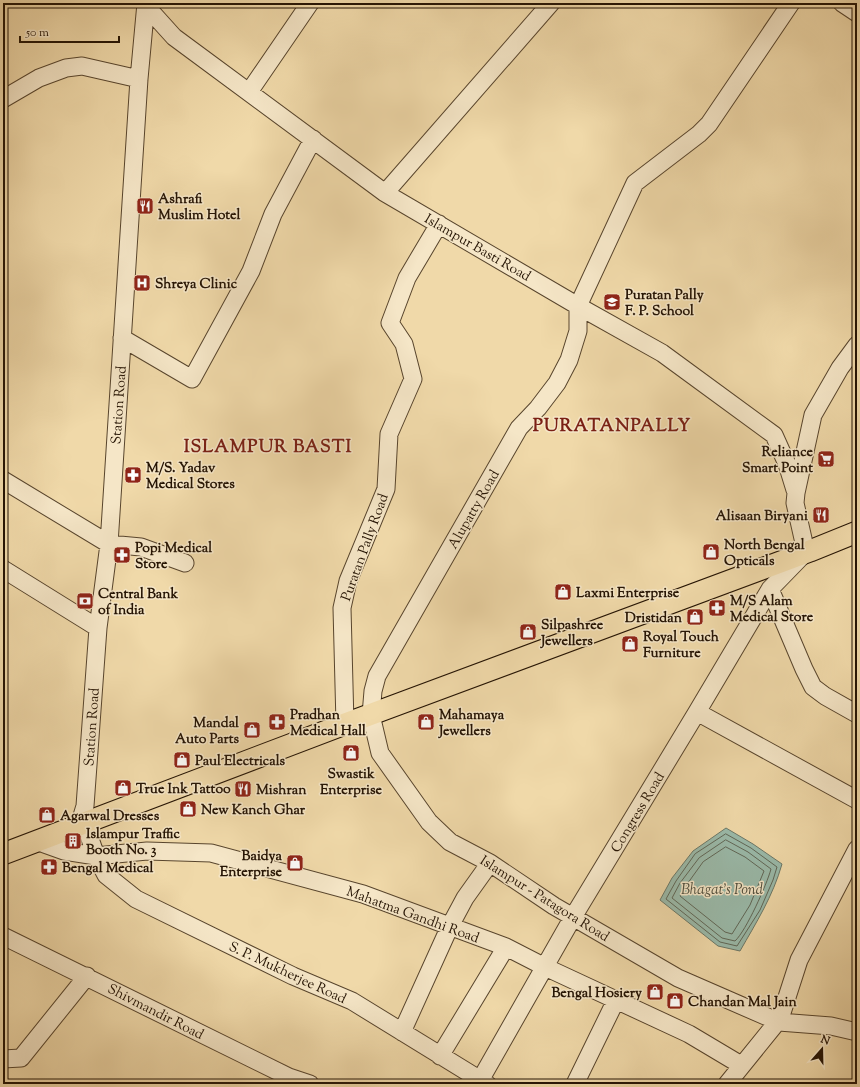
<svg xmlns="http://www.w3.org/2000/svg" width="860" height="1087" viewBox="0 0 860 1087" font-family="'Sorts Mill Goudy',serif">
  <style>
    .water { fill: #9abaaa; stroke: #6b7868 }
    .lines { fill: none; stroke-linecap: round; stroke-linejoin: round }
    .shore { stroke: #606757; stroke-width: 1 }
    .minor-casing { stroke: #58452d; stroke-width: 19 }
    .major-casing { stroke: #251404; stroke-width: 23 }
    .minor { stroke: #f5e6c7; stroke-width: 17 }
    .major { stroke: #f0d9a9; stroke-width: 21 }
    .labels { text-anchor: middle; stroke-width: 3; stroke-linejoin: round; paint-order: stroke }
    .poi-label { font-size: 14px; font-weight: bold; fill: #251404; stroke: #f5e6c7; text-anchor: start }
    .street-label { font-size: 14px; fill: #251404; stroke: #f5e6c7 }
    .water-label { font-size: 15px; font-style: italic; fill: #4e4e3e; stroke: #f5e6c7 }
    .district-label { font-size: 18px; font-weight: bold; letter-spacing: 1px; fill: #7a1f14; stroke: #f5e6c7 }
  </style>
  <rect width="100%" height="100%" fill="#f0d9a9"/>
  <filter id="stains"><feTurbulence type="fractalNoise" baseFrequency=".005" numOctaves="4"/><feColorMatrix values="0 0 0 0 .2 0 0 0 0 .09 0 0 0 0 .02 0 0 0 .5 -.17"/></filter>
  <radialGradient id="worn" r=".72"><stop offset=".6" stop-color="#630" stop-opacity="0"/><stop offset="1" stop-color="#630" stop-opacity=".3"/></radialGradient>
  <path class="water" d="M726 828 753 844 782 864C773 896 756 923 740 951L718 946 660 900 672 878 693 851Z"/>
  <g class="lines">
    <path class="shore" d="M726 834 751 848 777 867 773 880 760 910 737 946 720 942 666 899 676 881 695 854Z
      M726 840 748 852 771 869C767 884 746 931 735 941L722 938 672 898 680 883 699 858Z
      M726 847 745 857 764 871 750 905 732 934 725 932 680 896 685 887 703 862Z"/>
    <g class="minor-casing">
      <path id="minor" d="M146 3 139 79 109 544 98 628 85 806 82 816 96 856 147 851 211 853 363 894 506 947 545 967 689 1034 741 1065
        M791 3 709 124 699 134 635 183 578 306V331L569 360 557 383 538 408 519 428 377 676 373 691 371 715 380 753 429 822 450 842 490 863 554 906 678 978 779 1022 831 1026 857 1032
        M842 3 857 13
        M146 6 174 37 385 193 578 306 662 353 774 435 787 464 795 490
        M249 92 310 3
        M3 99 39 78 66 68 82 66 139 79
        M385 193 551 3
        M122 338 192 379 251 271 273 214 313 139
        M3 480 109 544 141 547 185 563
        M3 569 98 628
        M770 589 804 669 813 687 825 696 857 714
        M697 712 857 800
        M345 724 342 608 348 581 386 489 389 434 413 379 404 344 390 323 407 278 439 224
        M36 841 64 851 96 856 106 875 136 899 293 976 352 1001 487 1084
        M3 936 289 1077 310 1084
        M779 1022 799 960 857 849
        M402 1032 450 926 465 898 490 863
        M440 1056 506 947
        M3 1059 21 1058 87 976
        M478 1084 573 917 697 712 770 589 806 552 795 503 796 493 813 415 840 368 857 345
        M575 1084 616 1000
        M727 1084 778 1021"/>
    </g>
    <g class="major-casing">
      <path id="major" d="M3 854 345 724 810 551 857 532"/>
    </g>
    <use href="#minor" class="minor"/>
    <use href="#major" class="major"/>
  </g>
  <defs>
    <g id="restaurant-square" transform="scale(0.9)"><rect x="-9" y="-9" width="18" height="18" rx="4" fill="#8f2418" stroke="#f5e6c7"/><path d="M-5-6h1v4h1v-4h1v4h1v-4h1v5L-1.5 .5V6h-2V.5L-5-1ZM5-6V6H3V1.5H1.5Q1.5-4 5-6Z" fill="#fff"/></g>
    <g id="hospital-square" transform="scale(0.9)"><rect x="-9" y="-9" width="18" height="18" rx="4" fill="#8f2418" stroke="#f5e6c7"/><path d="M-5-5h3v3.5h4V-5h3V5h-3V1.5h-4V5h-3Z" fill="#fff"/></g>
    <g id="school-square" transform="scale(0.9)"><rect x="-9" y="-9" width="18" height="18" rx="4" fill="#8f2418" stroke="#f5e6c7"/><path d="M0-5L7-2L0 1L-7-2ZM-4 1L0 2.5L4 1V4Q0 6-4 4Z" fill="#fff"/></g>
    <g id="supermarket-square" transform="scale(0.9)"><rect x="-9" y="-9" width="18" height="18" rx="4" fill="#8f2418" stroke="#f5e6c7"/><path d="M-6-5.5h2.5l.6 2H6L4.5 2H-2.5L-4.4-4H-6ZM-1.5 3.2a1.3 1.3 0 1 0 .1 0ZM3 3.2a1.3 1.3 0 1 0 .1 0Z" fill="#fff"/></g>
    <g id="pharmacy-square" transform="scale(0.9)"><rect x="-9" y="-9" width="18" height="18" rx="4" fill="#8f2418" stroke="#f5e6c7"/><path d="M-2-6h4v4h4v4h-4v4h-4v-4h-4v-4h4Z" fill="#fff"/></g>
    <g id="shop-square" transform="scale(0.9)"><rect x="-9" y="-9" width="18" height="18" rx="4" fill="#8f2418" stroke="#f5e6c7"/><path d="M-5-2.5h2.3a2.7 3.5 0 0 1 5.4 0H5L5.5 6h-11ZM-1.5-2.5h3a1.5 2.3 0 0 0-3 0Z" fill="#fff"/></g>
    <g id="bank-square" transform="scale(0.9)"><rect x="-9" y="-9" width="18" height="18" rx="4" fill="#8f2418" stroke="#f5e6c7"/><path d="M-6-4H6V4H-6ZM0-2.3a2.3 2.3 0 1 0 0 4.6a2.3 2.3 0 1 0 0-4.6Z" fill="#fff"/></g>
    <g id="building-square" transform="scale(0.9)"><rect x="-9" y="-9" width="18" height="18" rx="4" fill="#8f2418" stroke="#f5e6c7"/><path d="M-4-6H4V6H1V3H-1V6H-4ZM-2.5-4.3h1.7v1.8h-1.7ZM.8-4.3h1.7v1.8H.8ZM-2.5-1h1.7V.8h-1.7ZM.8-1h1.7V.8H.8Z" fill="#fff"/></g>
  </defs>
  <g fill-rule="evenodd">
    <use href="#restaurant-square" x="145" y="206"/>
    <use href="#hospital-square" x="142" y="283"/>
    <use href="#school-square" x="612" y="302"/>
    <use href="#supermarket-square" x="826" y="459"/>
    <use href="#pharmacy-square" x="133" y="475"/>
    <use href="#restaurant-square" x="821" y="515"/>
    <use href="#shop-square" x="711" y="552"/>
    <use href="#pharmacy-square" x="122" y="555"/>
    <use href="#shop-square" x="563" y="592"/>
    <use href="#bank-square" x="85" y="601"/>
    <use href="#pharmacy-square" x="717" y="608"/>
    <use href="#shop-square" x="695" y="617"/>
    <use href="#shop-square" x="528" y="632"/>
    <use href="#shop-square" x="630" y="644"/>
    <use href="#pharmacy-square" x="277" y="722"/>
    <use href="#shop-square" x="426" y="722"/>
    <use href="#shop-square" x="252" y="730"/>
    <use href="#shop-square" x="351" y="753"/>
    <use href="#shop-square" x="182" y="760"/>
    <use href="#shop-square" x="123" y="788"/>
    <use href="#restaurant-square" x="243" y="789"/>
    <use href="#shop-square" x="188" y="809"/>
    <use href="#shop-square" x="47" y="815"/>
    <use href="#building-square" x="73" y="841"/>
    <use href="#shop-square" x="295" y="863"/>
    <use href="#pharmacy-square" x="49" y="867"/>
    <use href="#shop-square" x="655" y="992"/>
    <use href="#shop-square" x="675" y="1001"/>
  </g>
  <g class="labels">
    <g class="poi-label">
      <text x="158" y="203">Ashrafi<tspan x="158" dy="16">Muslim Hotel</tspan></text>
      <text x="155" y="288">Shreya Clinic</text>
      <text x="625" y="299">Puratan Pally<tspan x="625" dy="16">F. P. School</tspan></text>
      <text x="813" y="456" text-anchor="end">Reliance<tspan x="813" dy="16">Smart Point</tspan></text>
      <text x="146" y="472">M/S. Yadav<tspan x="146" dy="16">Medical Stores</tspan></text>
      <text x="808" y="520" text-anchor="end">Alisaan Biryani</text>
      <text x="724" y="549">North Bengal<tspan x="724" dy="16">Opticals</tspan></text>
      <text x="135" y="552">Popi Medical<tspan x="135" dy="16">Store</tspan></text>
      <text x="576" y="597">Laxmi Enterprise</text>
      <text x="98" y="598">Central Bank<tspan x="98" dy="16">of India</tspan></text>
      <text x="730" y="605">M/S Alam<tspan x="730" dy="16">Medical Store</tspan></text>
      <text x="682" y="622" text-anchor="end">Dristidan</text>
      <text x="541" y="629">Silpashree<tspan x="541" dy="16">Jewellers</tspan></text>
      <text x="643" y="641">Royal Touch<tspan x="643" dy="16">Furniture</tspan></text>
      <text x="290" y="719">Pradhan<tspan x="290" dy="16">Medical Hall</tspan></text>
      <text x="439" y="719">Mahamaya<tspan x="439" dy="16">Jewellers</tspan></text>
      <text x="239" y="727" text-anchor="end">Mandal<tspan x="239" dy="16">Auto Parts</tspan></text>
      <text x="195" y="765">Paul Electricals</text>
      <text x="351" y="778" text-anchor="middle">Swastik<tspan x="351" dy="16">Enterprise</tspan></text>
      <text x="136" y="793">True Ink Tattoo</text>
      <text x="256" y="794">Mishran</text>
      <text x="201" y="814">New Kanch Ghar</text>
      <text x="60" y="820">Agarwal Dresses</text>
      <text x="86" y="838">Islampur Traffic<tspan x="86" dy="16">Booth No. 3</tspan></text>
      <text x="282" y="860" text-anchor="end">Baidya<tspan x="282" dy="16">Enterprise</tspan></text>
      <text x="62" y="872">Bengal Medical</text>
      <text x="642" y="997" text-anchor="end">Bengal Hosiery</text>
      <text x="688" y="1006">Chandan Mal Jain</text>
    </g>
    <g class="street-label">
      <text transform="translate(478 247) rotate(30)" y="5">Islampur Basti Road</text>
      <text transform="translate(118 405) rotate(-86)" y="5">Station Road</text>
      <text transform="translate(473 509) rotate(-60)" y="5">Alupatty Road</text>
      <text transform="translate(364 547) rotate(-70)" y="5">Puratan Pally Road</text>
      <text transform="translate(91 727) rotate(-86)" y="5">Station Road</text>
      <text transform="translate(637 812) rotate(-59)" y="5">Congress Road</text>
      <text transform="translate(545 898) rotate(32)" y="5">Islampur - Patagora Road</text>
      <text transform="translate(413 914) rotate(20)" y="5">Mahatma Gandhi Road</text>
      <text transform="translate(288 972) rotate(25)" y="5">S. P. Mukherjee Road</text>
      <text transform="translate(156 1011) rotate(27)" y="5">Shivmandir Road</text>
    </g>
    <g class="water-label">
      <text x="722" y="894">Bhagat’s Pond</text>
    </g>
    <g class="district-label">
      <text x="612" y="431">PURATANPALLY</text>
      <text x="268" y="452">ISLAMPUR BASTI</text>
    </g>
  </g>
  <rect width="860" height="1087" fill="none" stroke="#f0d9a9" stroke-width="16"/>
  <rect x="4" y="4" width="852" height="1079" fill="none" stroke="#251404" stroke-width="2"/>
  <rect x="8" y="8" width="844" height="1071" fill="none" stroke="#251404"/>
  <g transform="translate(822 1049) rotate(20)" stroke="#f5e6c7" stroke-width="3" paint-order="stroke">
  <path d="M0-3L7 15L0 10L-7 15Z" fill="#251404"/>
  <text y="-6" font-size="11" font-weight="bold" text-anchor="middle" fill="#251404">N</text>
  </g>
  <path d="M20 36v6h99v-6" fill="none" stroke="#251404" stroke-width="2"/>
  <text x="26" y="36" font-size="12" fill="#251404" stroke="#f5e6c7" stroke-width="3" paint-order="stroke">50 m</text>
  <rect width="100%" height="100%" filter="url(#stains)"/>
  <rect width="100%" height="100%" fill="url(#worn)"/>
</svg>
